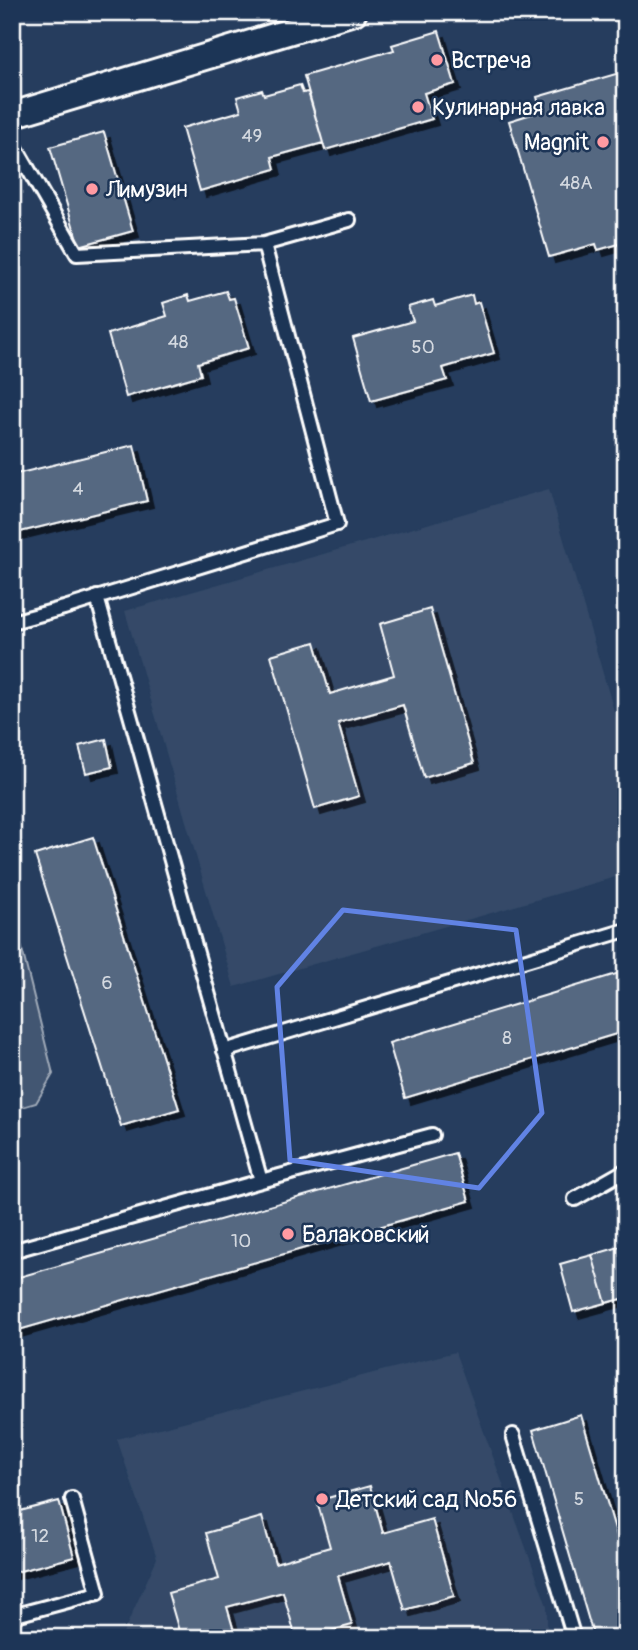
<svg xmlns="http://www.w3.org/2000/svg" width="638" height="1650" viewBox="0 0 638 1650" font-family="Pangolin,sans-serif">
  <style>
    .built { fill: #344a68 }
    .green { fill: #425672; stroke: #a0aab8; stroke-width: 2 }
    .building { fill: #556781; stroke: #fff; stroke-width: 2; filter: url(#shadow) }
    .lines { fill: none; stroke-linecap: round; stroke-linejoin: round }
    .service-casing { stroke: #fff; stroke-width: 18 }
    .minor-casing { stroke: #fff; stroke-width: 30 }
    .service { stroke: #1d3557; stroke-width: 12 }
    .minor { stroke: #1d3557; stroke-width: 24 }
    .marked { fill: none; stroke: #6183e4; stroke-width: 5; stroke-linejoin: round }
    .poi-dot { fill: #ff9aa2; stroke: #1d3557; stroke-width: 2.5 }
    .labels { text-anchor: middle; stroke-width: 5; stroke-linejoin: round; paint-order: stroke }
    .number-label { font-size: 19px; fill: #d4d9e0 }
    .poi-label { font-size: 23px; fill: #fff; stroke: #1d3557; text-anchor: start }
  </style>
  <defs>
    <filter id="shadow"><feDropShadow dx="6" dy="6" stdDeviation="0" flood-color="#0009"/></filter>
  </defs>
  <rect width="100%" height="100%" fill="#263d5e"/>
  <filter id="ink" filterUnits="userSpaceOnUse"><feTurbulence type="fractalNoise" baseFrequency=".0143" numOctaves="2"/><feDisplacementMap in="SourceGraphic" scale="14" xChannelSelector="R" yChannelSelector="G"/><feConvolveMatrix kernelMatrix="1 2 1 2 8 2 1 2 1" color-interpolation-filters="sRGB"/></filter>
  <g filter="url(#ink)">
    <path class="built" d="M549 489 626 752V874L234 987 125 611Z
      M455 1352 547 1606V1638H121L157 1558 117 1439Z"/>
    <path class="green" d="M12 909 53 1074 36 1103 12 1110Z"/>
    <path class="building" d="M439 31 455 84 424 93 432 119 325 150 304 76 394 50 392 45Z
      M626 71V242L598 250 596 244 549 257 509 121 541 111 537 97Z
      M300 85 303 93 308 92 323 143 272 157 275 169 200 191 182 128 241 111 237 97 262 90 264 95Z
      M104 132 133 231 79 246 50 147Z
      M226 291 229 299 234 298 249 348 198 363 201 375 126 397 108 334 167 316 163 303 188 295 190 301Z
      M472 295 474 304 479 302 494 353 443 368 447 380 371 401 353 338 413 321 408 307 433 300 435 306Z
      M134 445 147 501 12 534V475Z
      M430 609 474 763 424 778 403 705 338 723 359 796 315 809 271 655 315 642 330 694 394 675 380 624Z
      M106 739 112 767 86 773 79 746Z
      M93 837 179 1109 121 1126 35 855Z
      M626 971V1031L405 1098 389 1043Z
      M455 1153 469 1201 12 1332V1279Z
      M626 1245V1298L606 1303 592 1255Z
      M592 1255 606 1303 573 1312 560 1264Z
      M581 1415 626 1566V1638H594L533 1430Z
      M370 1486 383 1533 432 1519 454 1596 405 1610 391 1561 338 1576 352 1625 305 1638H296L283 1592 227 1607 236 1638H181L168 1593 219 1579 206 1533 262 1517 275 1563 330 1547 317 1501Z
      M59 1501 74 1557 12 1573V1513Z"/>
    <g class="lines">
      <g class="service-casing">
        <path id="service" d="M12 141 77 254 264 244 337 524 64 608 12 622
          M264 244 349 220
          M97 597 261 1181
          M224 1051 626 930
          M575 1199 626 1170
          M12 1251 261 1181 432 1135
          M513 1435 574 1638
          M12 1616 98 1593 72 1499"/>
      </g>
      <g class="minor-casing">
        <path id="minor" d="M12 115 354 12"/>
      </g>
      <use href="#service" class="service"/>
      <use href="#minor" class="minor"/>
    </g>
  </g>
  <path class="marked" d="M343 910 516 930 542 1113 479 1188 290 1160 277 987Z"/>
  <g class="poi-dot">
    <circle cx="437" cy="60" r="7"/>
    <circle cx="418" cy="107" r="7"/>
    <circle cx="603" cy="142" r="7"/>
    <circle cx="92" cy="189" r="7"/>
    <circle cx="288" cy="1234" r="7"/>
    <circle cx="322" cy="1499" r="7"/>
  </g>
  <g class="labels">
    <g class="number-label">
      <text x="252" y="142">49</text>
      <text x="576" y="189">48А</text>
      <text x="178" y="348">48</text>
      <text x="423" y="353">50</text>
      <text x="78" y="495">4</text>
      <text x="107" y="989">6</text>
      <text x="507" y="1044">8</text>
      <text x="241" y="1247">10</text>
      <text x="579" y="1505">5</text>
      <text x="40" y="1542">12</text>
    </g>
    <g class="poi-label">
      <text x="451" y="68">Встреча</text>
      <text x="432" y="115">Кулинарная лавка</text>
      <text x="589" y="150" text-anchor="end">Magnit</text>
      <text x="106" y="197">Лимузин</text>
      <text x="302" y="1242">Балаковский</text>
      <text x="336" y="1507">Детский сад №56</text>
    </g>
  </g>
  <rect width="638" height="1650" fill="none" stroke="#1d3557" stroke-width="42"/>
  <rect x="21" y="21" width="596" height="1608" fill="none" stroke="#fff" stroke-width="2.5" filter="url(#ink)"/>
</svg>
